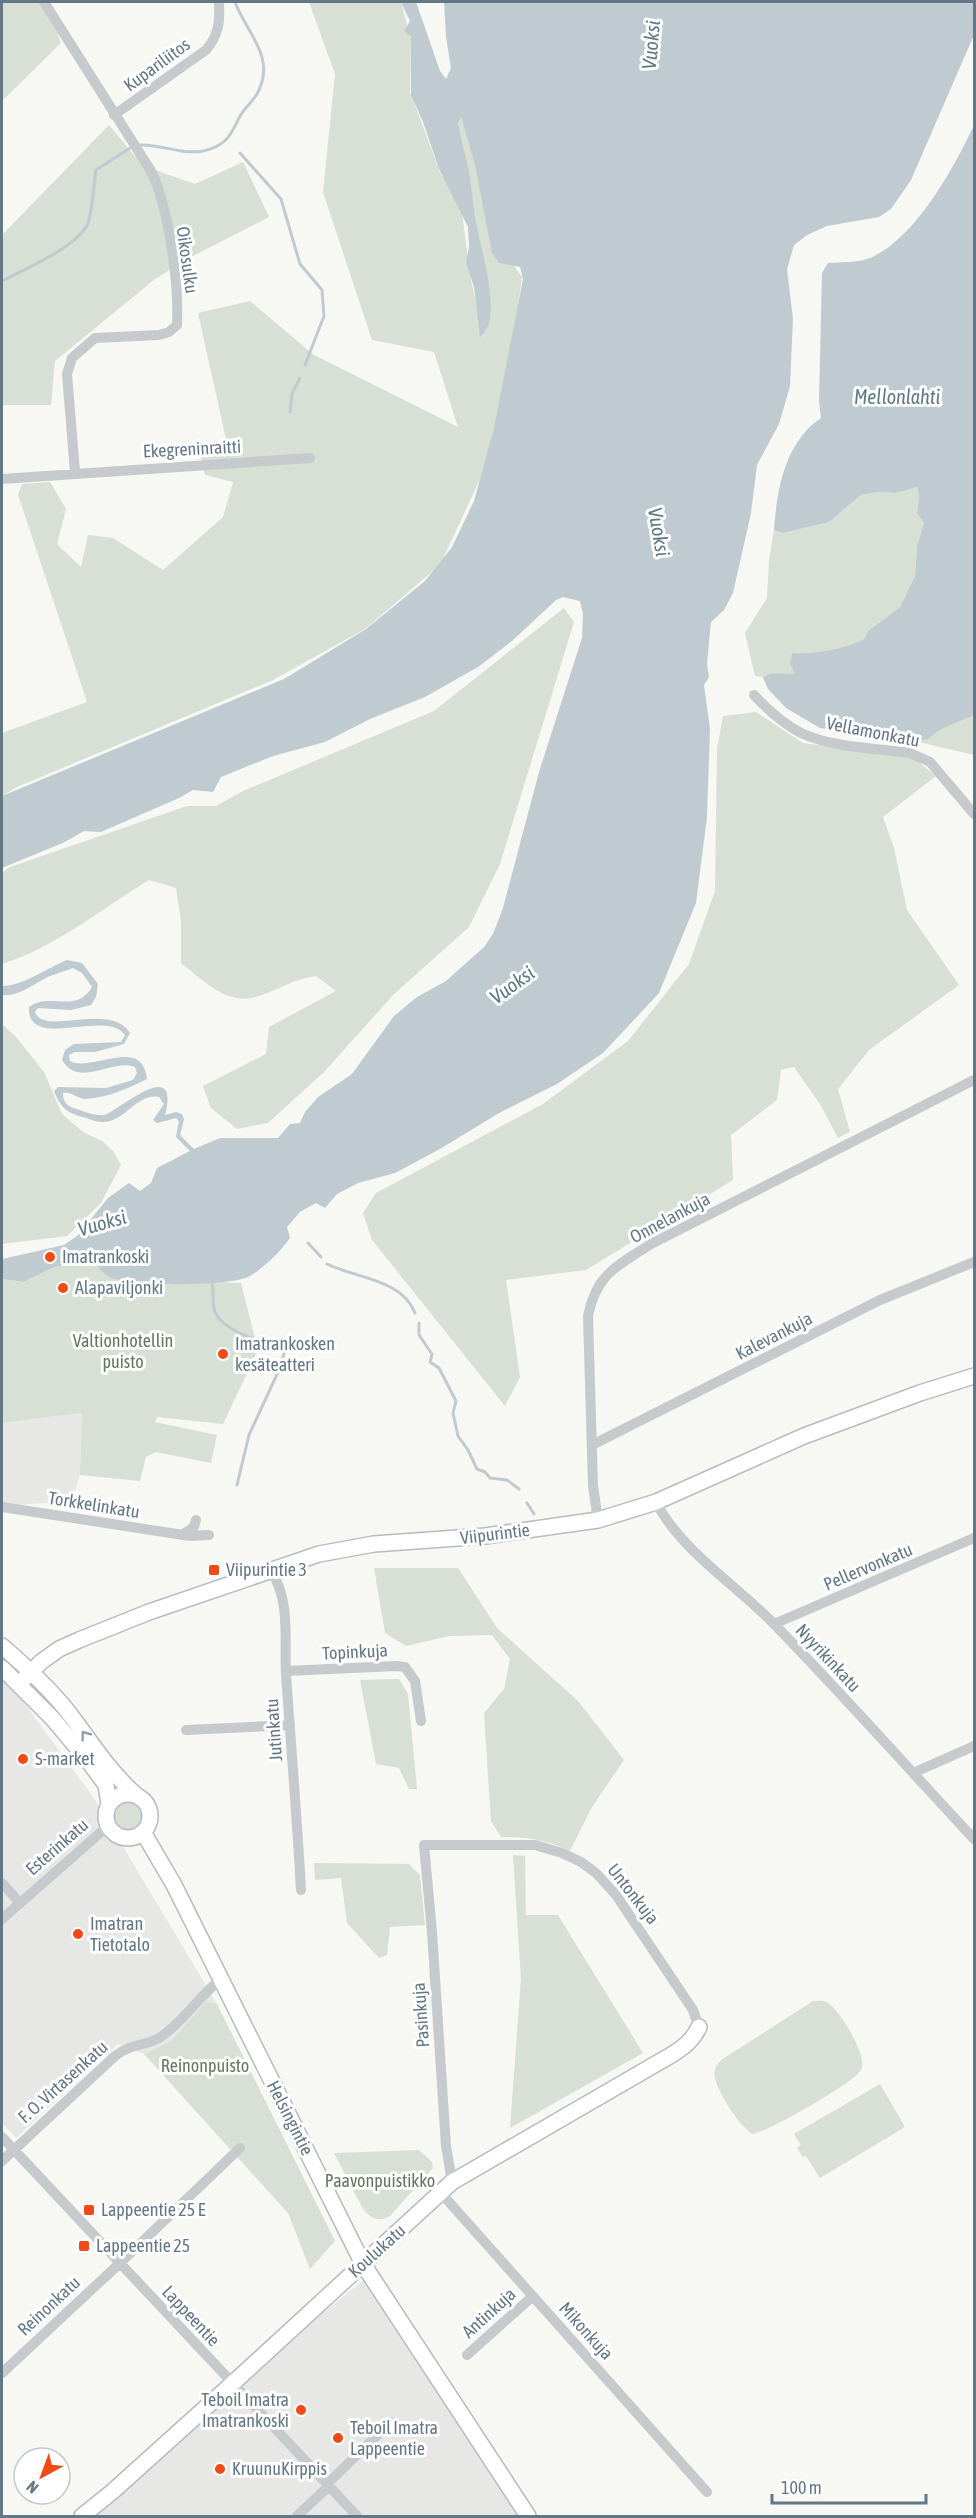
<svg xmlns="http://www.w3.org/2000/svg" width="976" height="2518" viewBox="0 0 976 2518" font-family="'Asap Condensed',sans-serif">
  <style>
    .built { fill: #e7e8e6 }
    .green { fill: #d8dfd4 }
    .water { fill: #bfcbd0 }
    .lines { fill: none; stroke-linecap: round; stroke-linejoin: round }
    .stream { stroke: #bfcbd0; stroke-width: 3 }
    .secondary-casing { stroke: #b6bcc0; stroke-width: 18 }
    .street { stroke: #c6cacd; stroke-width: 10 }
    .secondary { stroke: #fff; stroke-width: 15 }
    .oneway { stroke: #92a0ab }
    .poi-dot { fill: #f24917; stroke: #fff; stroke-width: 2 }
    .labels { text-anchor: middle; stroke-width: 6; stroke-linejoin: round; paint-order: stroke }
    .street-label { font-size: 18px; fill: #637787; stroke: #fff }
    .poi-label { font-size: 18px; fill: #637787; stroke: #fff; text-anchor: start }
    .park-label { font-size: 18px; fill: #64785e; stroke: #fff }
    .water-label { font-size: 20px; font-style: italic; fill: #5f7a83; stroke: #fff }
  </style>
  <rect width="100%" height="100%" fill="#f7f7f3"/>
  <path class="built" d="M82 1413 80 1475 72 1501 2 1506V1423Z
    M2 1673 94 1798 217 2004 206 2003 171 2041 144 2054 118 2044 16 2138 2 2123Z
    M366 2278 520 2516H72Z"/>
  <path class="green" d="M2 2H46L61 43 2 101Z
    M309 2H401L411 39 410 92 441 175 451 185 461 205 470 275 483 337 486 321 452 110 458 105 473 142 493 255 512 263 522 277 512 349 497 427 482 475 440 565 365 629 273 680 17 787 2 796V733L87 702 18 495 22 484 50 482 66 509 57 544 81 567 88 535 113 538 163 570 223 517 233 482 205 475 201 457 228 448 198 313 250 301 314 355 458 427 434 352 372 340 323 192 335 74Z
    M109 125 143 166 195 184 243 162 269 217 187 259 155 279 55 361 51 405H2V408V235Z
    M918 486 919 495 917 513 924 523 917 546 915 576 900 607 868 631 864 639C842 650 817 654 792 653L795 675 771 673 763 677 755 676 745 633 767 598 769 561 774 530 783 533 829 522 861 495 877 492 896 493Z
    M564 608 574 622 500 864 469 927 394 994 324 1072 268 1123 237 1129 211 1108 203 1086 266 1054 269 1027 336 991 316 976C294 979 280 989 259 996 228 1007 204 981 181 963V921L176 888 149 880C101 909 56 947 2 964V873L10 867 187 806H216L243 791 434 711Z
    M974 697V755L919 742Z
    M756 712 803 743 912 757 936 776 883 817 894 848 907 910 959 985 869 1050 838 1089 850 1132 838 1138 820 1104 794 1067 781 1070 777 1100 731 1135 733 1180 586 1270 506 1280 520 1377 505 1406 372 1240 363 1213 376 1193 543 1104 628 1041 689 964 715 891 717 749 723 716Z
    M2 1024 16 1037 44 1072 62 1114 83 1132 102 1141 113 1151 121 1165 101 1203 67 1236 2 1244Z
    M71 1262H90L98 1268 212 1282 241 1283 258 1350 223 1424 157 1417 155 1422 217 1435 211 1463 156 1452 146 1457 140 1481 80 1475 82 1413 2 1423V1279L24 1282 33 1276Z
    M374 1568H458L497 1628 578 1701 624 1760 592 1807 570 1851C547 1840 526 1837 501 1837L491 1821 484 1713 504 1689 510 1659 492 1635 449 1636 406 1646 385 1633Z
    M399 1679 408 1694 417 1789H409L399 1768 376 1764 360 1680Z
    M113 1816a15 15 0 1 1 30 0a15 15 0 1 1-30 0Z
    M513 1855 525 1856 526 1915H558L643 2053 510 2128 521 1979Z
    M314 1863 409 1864 420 1875 425 1925 390 1927 387 1955 379 1958 347 1923 341 1878 315 1880Z
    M813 2001C818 2001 822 2000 827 2002 839 2009 869 2057 861 2070 854 2083 769 2131 753 2134 740 2127 718 2093 715 2078 713 2070 716 2066 721 2060Z
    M206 2002 217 2004 335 2241 310 2269 288 2213 144 2054 171 2041Z
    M880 2084 905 2127 820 2178 806 2156 803 2157 797 2148 801 2145 794 2134Z
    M419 2150 432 2162 433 2168 390 2216C379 2222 371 2219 363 2209L334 2153Z"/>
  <path class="water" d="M401 2H416L440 71 446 79 451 68 446 37 444 2H974V35L911 180 891 209 879 217 827 226 807 235 794 245 787 269 793 319 790 386 779 424 757 465 751 513 733 593 724 610 711 622 707 664 709 677 704 685 710 729 707 817 696 903 659 993 603 1053 557 1084 499 1113 440 1149 395 1173 358 1183 337 1194 325 1208 316 1203 300 1212 287 1227 290 1238C279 1253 266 1266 250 1276 230 1287 134 1286 112 1278 103 1275 98 1264 89 1262 75 1258 36 1274 24 1282L2 1279V1259L64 1245 77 1236 108 1198 129 1183 140 1191 151 1183 157 1168 190 1151 176 1137 179 1121 176 1118 157 1123 153 1120 164 1104 159 1097C139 1093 127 1117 110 1121 100 1124 93 1120 83 1117 67 1113 60 1107 54 1091L58 1087 106 1088 133 1080 137 1073 135 1067C113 1058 79 1089 62 1060L65 1050 74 1044 121 1042 125 1035C106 1008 27 1052 29 1007 50 991 75 1015 92 987L82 973 73 968C66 971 58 973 50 976 34 983 20 997 2 995V986C23 986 47 968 67 960L82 963 98 984 96 997 91 1005 71 1010 38 1008 35 1012C44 1037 110 1001 130 1033L124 1044 95 1052H75L69 1055 70 1061C92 1073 142 1035 147 1079 127 1089 109 1097 86 1099 77 1099 72 1091 63 1093 63 1103 68 1107 77 1109 84 1112 96 1116 104 1115 116 1113 181 1053 165 1115L176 1112 182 1114 184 1119 180 1135 194 1149 220 1138H278L290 1124 300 1123 305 1112 318 1097 352 1074 394 1016 417 997 446 981 484 947 493 934 503 908 539 772 582 638 583 614 580 601 563 597 556 600 512 641 478 667 425 697 370 719 325 742 273 756 221 777 213 792 193 790 179 798 101 832 84 831 65 842 2 868V796L284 679 366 629 425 581 452 547 474 501 494 428 523 279 520 267 499 263 492 253 475 165 461 116 458 123C460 135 463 146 466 158 472 181 472 204 477 227 481 252 504 320 480 337L474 287 466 263 469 246 468 227 439 169 423 122 411 95V37L404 31 410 21Z
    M974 125V715L941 729 928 739 912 741 820 728 786 708 768 689 763 677 771 673 795 674 790 663 792 653C816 654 842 650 864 639L868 631 900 607 915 576 917 546 924 523 917 513 919 495 917 487 896 493 877 492 861 495 829 522 783 533 774 530C777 489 785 442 821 418L819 401 822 273 828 263C841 262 858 263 870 258 915 239 954 168 974 125Z"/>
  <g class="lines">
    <path class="stream" d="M139 145C160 144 182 155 203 151 226 146 231 135 240 116 245 107 255 100 259 90 275 56 246 32 235 2
      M240 153 281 199 300 264 322 290 324 316 305 365
      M2 281C25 269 75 248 87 225 92 217 94 182 96 170L130 148
      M290 412 292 394 300 378
      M308 1243 321 1257
      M327 1264C355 1278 402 1279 415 1313
      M211 1279C215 1290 211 1302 215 1312 223 1332 266 1343 285 1350L279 1370 249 1435 237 1485
      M419 1323V1335L432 1354 430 1362 439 1368 456 1401 453 1413 458 1436 468 1450 477 1469 485 1472 490 1478 507 1480 519 1489
      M527 1503 534 1514"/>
    <g class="secondary-casing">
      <path id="secondary" d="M2 1646C24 1665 46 1685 65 1708 89 1738 107 1770 136 1795
        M2 1668 53 1719 89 1762 106 1785 109 1804
        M19 1684 41 1662 59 1649 79 1640 149 1612 319 1554 374 1544 485 1536 598 1520 656 1502 804 1436 920 1393 974 1376
        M106 1816a22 22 0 1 1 44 0a22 22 0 1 1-44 0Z
        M143 1832 174 1885 363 2264 528 2516
        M82 2516 112 2492 244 2373 452 2182 673 2054C685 2046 693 2040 699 2027"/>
    </g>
    <path class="street" d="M44 2 151 171C169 208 179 283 177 325L169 332 159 335 95 338 72 358 67 374 75 472
      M114 115 206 50C219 35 220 21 219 2
      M2 479 310 458
      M754 695C767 709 784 724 801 733 834 748 875 748 910 753L930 762 974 814
      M592 1445 880 1300 974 1262
      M656 1502C681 1551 738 1586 776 1626 843 1695 908 1768 974 1839
      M2 1507 190 1536 209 1535
      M598 1520 593 1486 588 1316C596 1274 617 1266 651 1244L974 1080
      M182 1535 194 1527 196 1520
      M271 1571C291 1601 284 1640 286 1674 291 1746 297 1818 301 1890
      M774 1624 974 1538
      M286 1671 396 1666 405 1667 415 1681 421 1721
      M186 1730 290 1725
      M913 1773 974 1746
      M2 1883 19 1902
      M2 1919 108 1826
      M2 2137 357 2516
      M2 2161 115 2056C133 2042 147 2047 162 2036 185 2020 199 1996 221 1979
      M452 2182 446 2146 432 1932 424 1845H535L562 1853 581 1862 596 1873 616 1895 693 2010 699 2027
      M441 2193 707 2492
      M467 2355 533 2296
      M2 2373 119 2264 240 2148
      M327 2484 391 2422
      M297 2516 329 2486"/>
    <use href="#secondary" class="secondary"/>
  </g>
  <defs><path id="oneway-chevron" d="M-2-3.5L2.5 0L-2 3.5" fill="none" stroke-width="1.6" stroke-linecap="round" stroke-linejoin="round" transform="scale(1.5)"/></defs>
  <use class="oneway" href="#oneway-chevron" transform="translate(85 1735) rotate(-127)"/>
  <g class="poi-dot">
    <circle cx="50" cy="1257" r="6"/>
    <circle cx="63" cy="1288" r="6"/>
    <circle cx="223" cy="1354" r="6"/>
    <rect x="208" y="1564" width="12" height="12" rx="3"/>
    <circle cx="23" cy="1759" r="6"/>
    <circle cx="78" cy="1934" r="6"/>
    <rect x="83" y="2204" width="12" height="12" rx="3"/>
    <rect x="78" y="2240" width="12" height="12" rx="3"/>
    <circle cx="301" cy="2410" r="6"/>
    <circle cx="338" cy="2438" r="6"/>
    <circle cx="220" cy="2469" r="6"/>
  </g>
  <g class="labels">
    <g class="street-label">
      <text transform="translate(157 65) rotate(-36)" y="6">Kupariliitos</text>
      <text transform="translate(187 260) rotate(82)" y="6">Oikosulku</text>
      <text transform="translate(192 449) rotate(-3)" y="6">Ekegreninraitti</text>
      <text transform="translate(873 732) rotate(11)" y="6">Vellamonkatu</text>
      <text transform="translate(670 1218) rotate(-28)" y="6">Onnelankuja</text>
      <text transform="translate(774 1336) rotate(-27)" y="6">Kalevankuja</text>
      <text transform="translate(94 1505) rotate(9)" y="6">Torkkelinkatu</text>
      <text transform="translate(495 1534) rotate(-7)" y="6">Viipurintie</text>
      <text transform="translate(868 1567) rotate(-23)" y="6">Pellervonkatu</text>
      <text transform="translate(355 1652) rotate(-3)" y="6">Topinkuja</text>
      <text transform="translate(828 1658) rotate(47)" y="6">Nyyrikinkatu</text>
      <text transform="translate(274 1730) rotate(-94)" y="6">Jutinkatu</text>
      <text transform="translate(57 1847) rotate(-41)" y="6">Esterinkatu</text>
      <text transform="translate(633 1894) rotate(52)" y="6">Untonkuja</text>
      <text transform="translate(421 2015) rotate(-94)" y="6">Pasinkuja</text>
      <text transform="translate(63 2082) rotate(-42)" y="6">F. O. Virtasenkatu</text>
      <text transform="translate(290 2118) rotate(63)" y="6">Helsingintie</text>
      <text transform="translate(377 2251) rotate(-42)" y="6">Koulukatu</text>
      <text transform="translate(49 2306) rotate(-43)" y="6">Reinonkatu</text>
      <text transform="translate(489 2313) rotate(-42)" y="6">Antinkuja</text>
      <text transform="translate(191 2316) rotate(47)" y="6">Lappeentie</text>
      <text transform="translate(586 2331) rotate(48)" y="6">Mikonkuja</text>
    </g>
    <g class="poi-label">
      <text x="62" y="1263">Imatrankoski</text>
      <text x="75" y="1294">Alapaviljonki</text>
      <text x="235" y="1350">Imatrankosken<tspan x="235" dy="21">kesäteatteri</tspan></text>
      <text x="226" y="1576">Viipurintie 3</text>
      <text x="35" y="1765">S-market</text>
      <text x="90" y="1930">Imatran<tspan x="90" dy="21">Tietotalo</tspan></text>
      <text x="101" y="2216">Lappeentie 25 E</text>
      <text x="96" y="2252">Lappeentie 25</text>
      <text x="289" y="2406" text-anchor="end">Teboil Imatra<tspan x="289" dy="21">Imatrankoski</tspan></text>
      <text x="350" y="2434">Teboil Imatra<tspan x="350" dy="21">Lappeentie</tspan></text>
      <text x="232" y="2475">KruunuKirppis</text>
    </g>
    <g class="park-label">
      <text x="123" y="1347">Valtionhotellin<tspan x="123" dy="21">puisto</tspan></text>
      <text x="205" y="2072">Reinonpuisto</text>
      <text x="380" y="2187">Paavonpuistikko</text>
    </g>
    <g class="water-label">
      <text transform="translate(651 45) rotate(-85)" y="7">Vuoksi</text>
      <text x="897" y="404">Mellonlahti</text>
      <text transform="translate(659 532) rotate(80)" y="7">Vuoksi</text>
      <text transform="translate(512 985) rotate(-36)" y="7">Vuoksi</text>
      <text transform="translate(102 1223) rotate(-16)" y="7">Vuoksi</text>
    </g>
  </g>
  <rect width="976" height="2518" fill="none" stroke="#637787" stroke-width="6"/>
  <g transform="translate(42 2476) rotate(221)"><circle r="28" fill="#ffffff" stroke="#c1c9cf" stroke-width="1.5"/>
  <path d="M0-4.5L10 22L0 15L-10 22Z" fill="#f24917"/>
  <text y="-9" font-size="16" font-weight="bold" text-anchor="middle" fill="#637787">N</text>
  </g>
  <path d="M772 2494v9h154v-9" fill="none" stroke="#637787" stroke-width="3"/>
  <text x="781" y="2494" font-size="18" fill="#637787" stroke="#ffffff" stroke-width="4.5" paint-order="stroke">100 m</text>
</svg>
